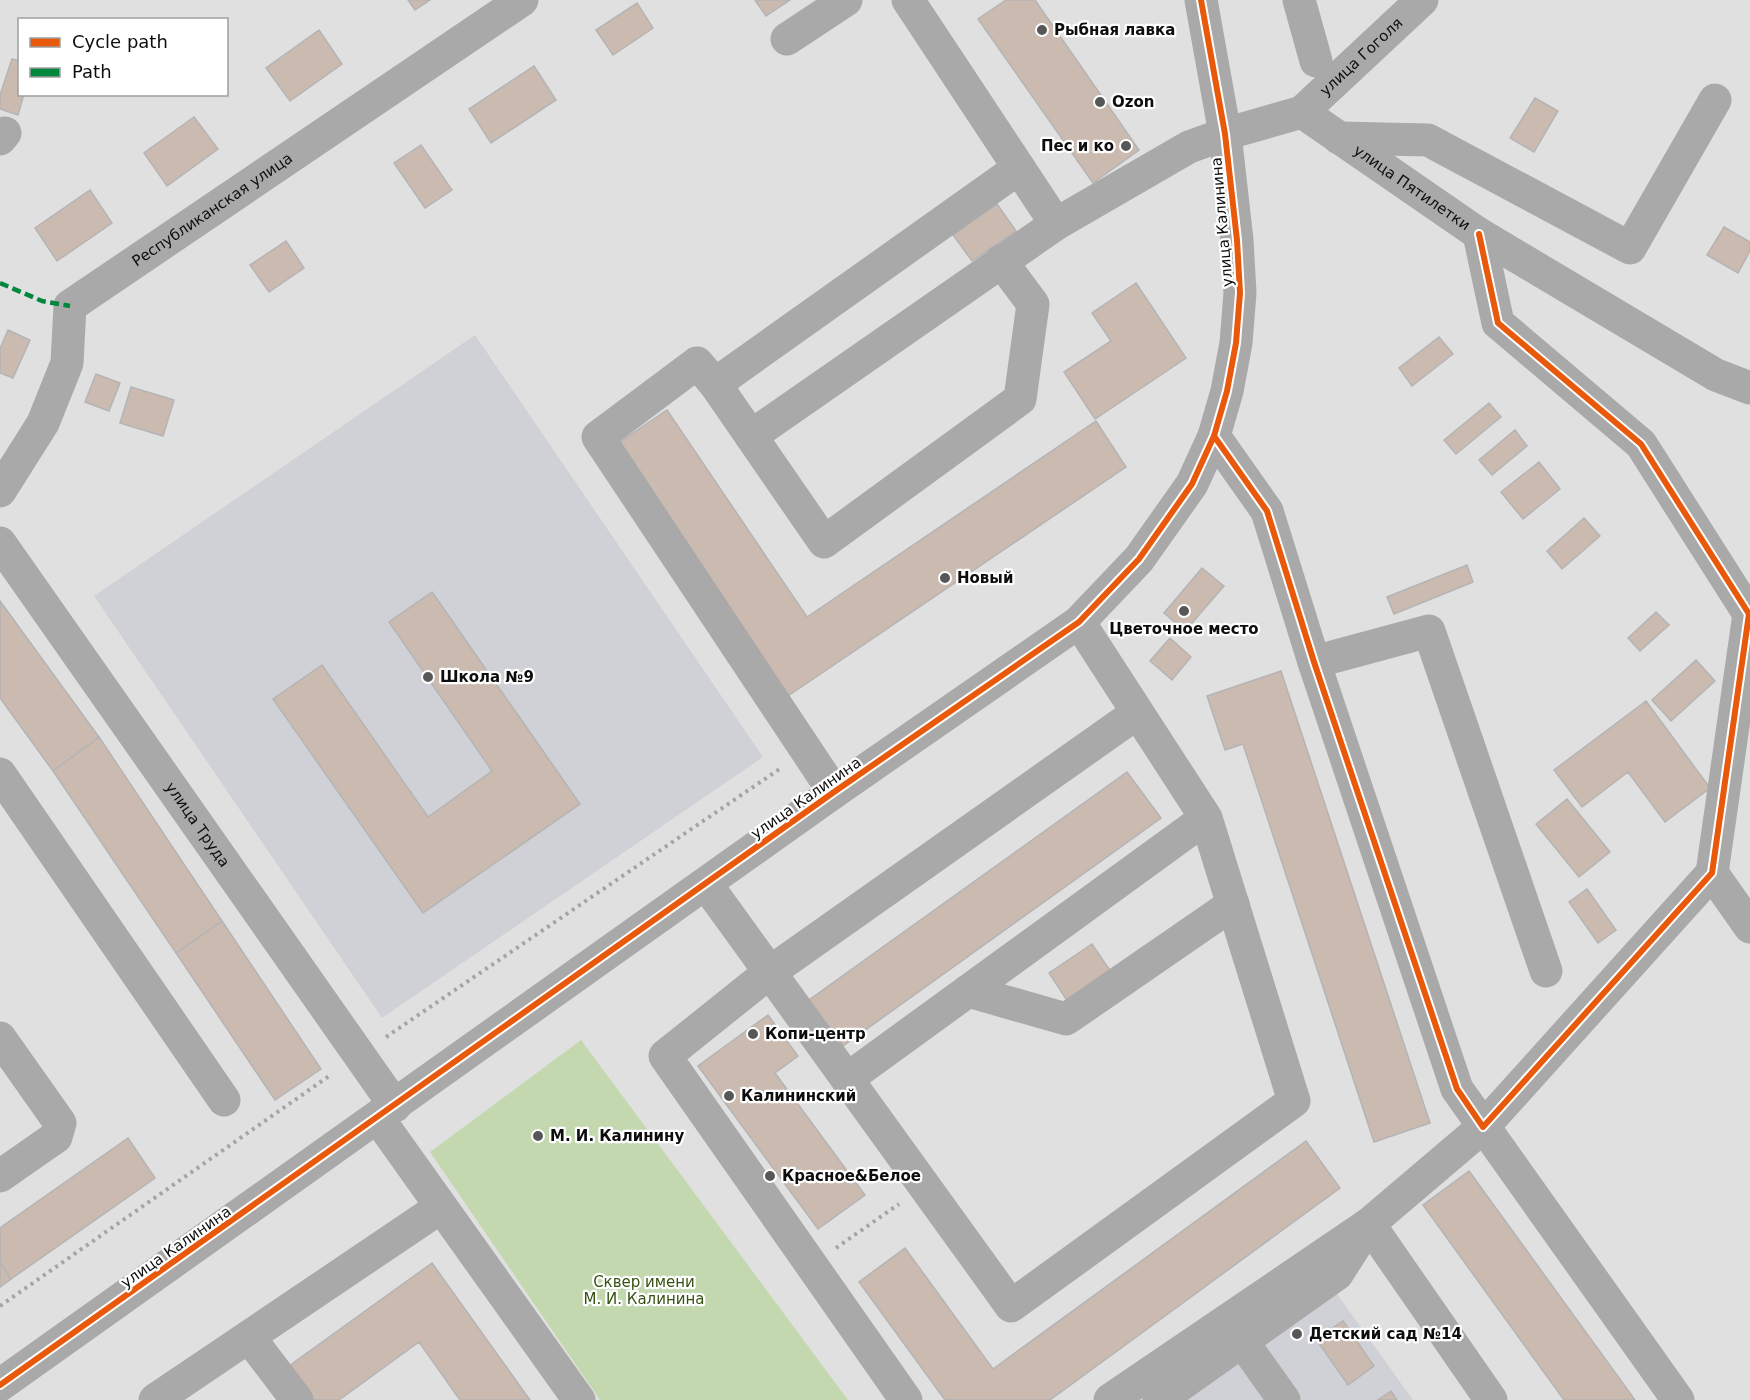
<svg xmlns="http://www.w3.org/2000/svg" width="1750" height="1400" viewBox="0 0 1750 1400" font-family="'DejaVu Sans',sans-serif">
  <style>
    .built { fill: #d0d1d6 }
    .green { fill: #c4d8b0 }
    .building { fill: #cbbab0; stroke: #b5b4b4; stroke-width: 1.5 }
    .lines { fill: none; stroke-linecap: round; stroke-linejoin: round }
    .path { stroke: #a4a4a4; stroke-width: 4; stroke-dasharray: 3 4.5; stroke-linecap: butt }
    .minor { stroke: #a9a9a9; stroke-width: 33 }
    .quiet { stroke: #00873e; stroke-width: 4.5; stroke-dasharray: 9 4.5; stroke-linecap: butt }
    .cycleway-casing { stroke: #fff; stroke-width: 10 }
    .cycleway { stroke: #e8590c; stroke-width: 6 }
    .poi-dot { fill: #575758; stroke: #fff; stroke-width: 2 }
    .labels { text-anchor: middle; stroke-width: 4.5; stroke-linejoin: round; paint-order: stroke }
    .poi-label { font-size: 15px; font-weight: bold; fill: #0d0d0e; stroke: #fff; text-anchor: start }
    .street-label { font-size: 15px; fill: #0d0d0e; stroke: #fff }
    .park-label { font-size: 15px; fill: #365111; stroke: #fff }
  </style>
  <rect width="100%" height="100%" fill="#e0e0e0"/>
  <path class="built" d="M475 335 763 757 382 1018 94 596Z
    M1319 1269 1413 1400H1135Z"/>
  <path class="green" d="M581 1040 848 1400H600L430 1152Z"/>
  <path class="building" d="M408 0H430L415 10Z
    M755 0H790L766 16Z
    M1006 0H1035L1139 150 1093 183 978 19Z
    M637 3 653 28 613 55 596 30Z
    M319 30 342 64 290 101 266 68Z
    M12 59 20 61V94H24L18 115 0 109V95Z
    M534 66 556 100 491 143 469 109Z
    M1535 98 1558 111 1534 152 1510 138Z
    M194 117 218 149 167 186 144 153Z
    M421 145 452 190 425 208 394 163Z
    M90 190 112 223 57 261 35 228Z
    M997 204 1016 231 972 261 953 235Z
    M1724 227 1750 242V251L1738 273 1707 255Z
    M286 241 304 268 269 292 250 265Z
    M1136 283 1186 358 1095 419 1064 372 1111 341 1092 313Z
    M1136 283 1186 358 1095 419 1064 372 1111 341 1092 313Z
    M8 330 30 340 13 378 0 373V349Z
    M1439 337 1453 354 1412 386 1399 368Z
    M96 374 120 383 109 411 85 402Z
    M131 387 174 400 163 436 120 423Z
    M1489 403 1501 417 1456 454 1444 440Z
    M667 410 807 617 1096 421 1126 467 785 698 615 445Z
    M1515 430 1527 446 1492 475 1479 460Z
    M1539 462 1560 489 1523 519 1501 492Z
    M1584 518 1600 536 1562 569 1547 551Z
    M1467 565 1473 582 1394 614 1387 597Z
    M1202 568 1224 586 1185 631 1164 613Z
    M432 592 580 804 423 913 273 699 322 665 428 817 492 771 389 622Z
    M0 601 99 737 53 771 0 698Z
    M1656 612 1669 625 1640 651 1628 638Z
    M1170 638 1191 657 1172 680 1150 661Z
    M1696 660 1715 681 1671 721 1652 700Z
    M1281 671 1430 1123 1374 1142 1243 744 1225 750 1207 696Z
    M1646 701 1710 788 1665 822 1628 772 1582 807 1554 770Z
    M99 737 222 921 176 953 53 771Z
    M1127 772 1161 818 843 1046 809 1000Z
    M1567 799 1610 852 1579 877 1536 824Z
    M1587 889 1616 930 1598 943 1569 902Z
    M222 921 321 1069 275 1100 176 953Z
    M1092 944 1111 972 1068 1002 1049 973Z
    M768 1015 798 1056 775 1073 865 1195 818 1229 698 1066Z
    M128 1138 155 1178 11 1279 0 1262V1228Z
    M1306 1141 1340 1188 1050 1400H945L859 1282 905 1248 993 1369Z
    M1469 1171 1635 1400H1564L1423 1205Z
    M0 1262 11 1279 0 1287Z
    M432 1263 530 1400H460L419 1342 339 1400H313L289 1366Z
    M1343 1321 1374 1366 1348 1385 1316 1339Z
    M1391 1391 1397 1400H1378Z"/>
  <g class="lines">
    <path class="path" d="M386 1037 781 768
      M836 1248 899 1204
      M0 1306 332 1074"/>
    <g class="minor">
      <path d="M908 0 1056 224"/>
      <path d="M1299 0 1316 61"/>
      <path d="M787 39 846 0"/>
      <path id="s1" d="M1302 112 1422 0"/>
      <path d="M1339 138 1428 140 1630 248 1715 100"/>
      <path d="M0 139 5 133"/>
      <path d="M715 384 1019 168"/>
      <path id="s2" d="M751 436 1056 224 1189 147 1225 134 1302 112 1479 234 1716 375 1750 388"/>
      <path d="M1214 436 1267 511 1314 662 1457 1089 1678 1400"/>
      <path id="s3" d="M0 491 43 423 67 363 70 306 522 0"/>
      <path id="s4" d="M0 543 395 1106"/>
      <path d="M1079 622 1206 818 1294 1101 1011 1306 847 1079 1206 818"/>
      <path d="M1314 662 1429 631 1546 971"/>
      <path d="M0 774 224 1100"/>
      <path d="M834 792 598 437 697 363 715 384 824 542 1020 399 1033 304 1001 261"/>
      <path d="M1712 873 1750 927"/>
      <path d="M706 884 847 1079"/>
      <path d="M968 991 1066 1019 1233 904"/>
      <path d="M0 1038 60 1123 56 1137 0 1176"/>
      <path d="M378 1118 579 1400"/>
      <path d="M249 1337 297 1400"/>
      <path d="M1242 1341 1284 1400"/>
      <path d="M0 1385 834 792 1079 622 1139 559 1192 484 1214 436 1227 391 1236 343 1240 293 1237 240 1225 134 1201 0"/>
      <path d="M155 1400 441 1207"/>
      <path d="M906 1400 665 1056 770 972 1137 713"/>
      <path d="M1110 1400 1369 1224 1491 1400"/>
      <path d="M1159 1400 1337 1274 1369 1224 1483 1127 1712 873 1749 614 1641 444 1498 323 1479 234"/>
    </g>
    <path class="quiet" d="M0 283 42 301 70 306"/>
    <g class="cycleway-casing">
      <path id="cycleway" d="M1214 436 1267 511 1314 662 1457 1089 1483 1127 1712 873 1749 614 1641 444 1498 323 1479 234
        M0 1385 834 792 1079 622 1139 559 1192 484 1214 436 1227 391 1236 343 1240 293 1237 240 1225 134 1201 0"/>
    </g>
    <use href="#cycleway" class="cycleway"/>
  </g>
  <g class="poi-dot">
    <circle cx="1042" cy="30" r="6"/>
    <circle cx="1100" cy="102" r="6"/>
    <circle cx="1126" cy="146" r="6"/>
    <circle cx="945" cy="578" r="6"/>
    <circle cx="1184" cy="611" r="6"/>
    <circle cx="428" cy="677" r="6"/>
    <circle cx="753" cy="1034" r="6"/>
    <circle cx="729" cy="1096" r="6"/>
    <circle cx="538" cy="1136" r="6"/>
    <circle cx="770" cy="1176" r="6"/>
    <circle cx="1297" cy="1334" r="6"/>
  </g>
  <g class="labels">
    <g class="poi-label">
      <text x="1054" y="35">Рыбная лавка</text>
      <text x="1112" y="107">Ozon</text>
      <text x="1114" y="151" text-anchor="end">Пес и ко</text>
      <text x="957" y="583">Новый</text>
      <text x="1184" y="634" text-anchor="middle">Цветочное место</text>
      <text x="440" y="682">Школа №9</text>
      <text x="765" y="1039">Копи-центр</text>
      <text x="741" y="1101">Калининский</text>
      <text x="550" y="1141">М. И. Калинину</text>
      <text x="782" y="1181">Красное&amp;Белое</text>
      <text x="1309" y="1339">Детский сад №14</text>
    </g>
    <g class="street-label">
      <text dy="5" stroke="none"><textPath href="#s1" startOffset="81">улица Гоголя</textPath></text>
      <text dy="5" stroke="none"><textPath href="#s2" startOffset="777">улица Пятилетки</textPath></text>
      <text dy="5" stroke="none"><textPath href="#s3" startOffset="374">Республиканская улица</textPath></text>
      <text transform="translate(1222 222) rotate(-95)" y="5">улица Калинина</text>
      <text transform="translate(806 798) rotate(-35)" y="5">улица Калинина</text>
      <text dy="5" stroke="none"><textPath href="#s4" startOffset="344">улица Труда</textPath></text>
      <text transform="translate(176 1247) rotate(-35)" y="5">улица Калинина</text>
    </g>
    <g class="park-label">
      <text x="644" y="1287">Сквер имени<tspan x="644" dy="17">М. И. Калинина</tspan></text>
    </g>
  </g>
  <rect x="18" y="18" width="210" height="78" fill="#ffffff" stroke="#9e9e9f" stroke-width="1.5"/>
  <rect x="30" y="38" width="30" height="9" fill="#e8590c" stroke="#9e9e9f" stroke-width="1.5"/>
  <text x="72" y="48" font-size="18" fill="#0d0d0e">Cycle path</text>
  <rect x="30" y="68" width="30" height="9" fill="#00873e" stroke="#9e9e9f" stroke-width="1.5"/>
  <text x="72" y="78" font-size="18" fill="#0d0d0e">Path</text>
</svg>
